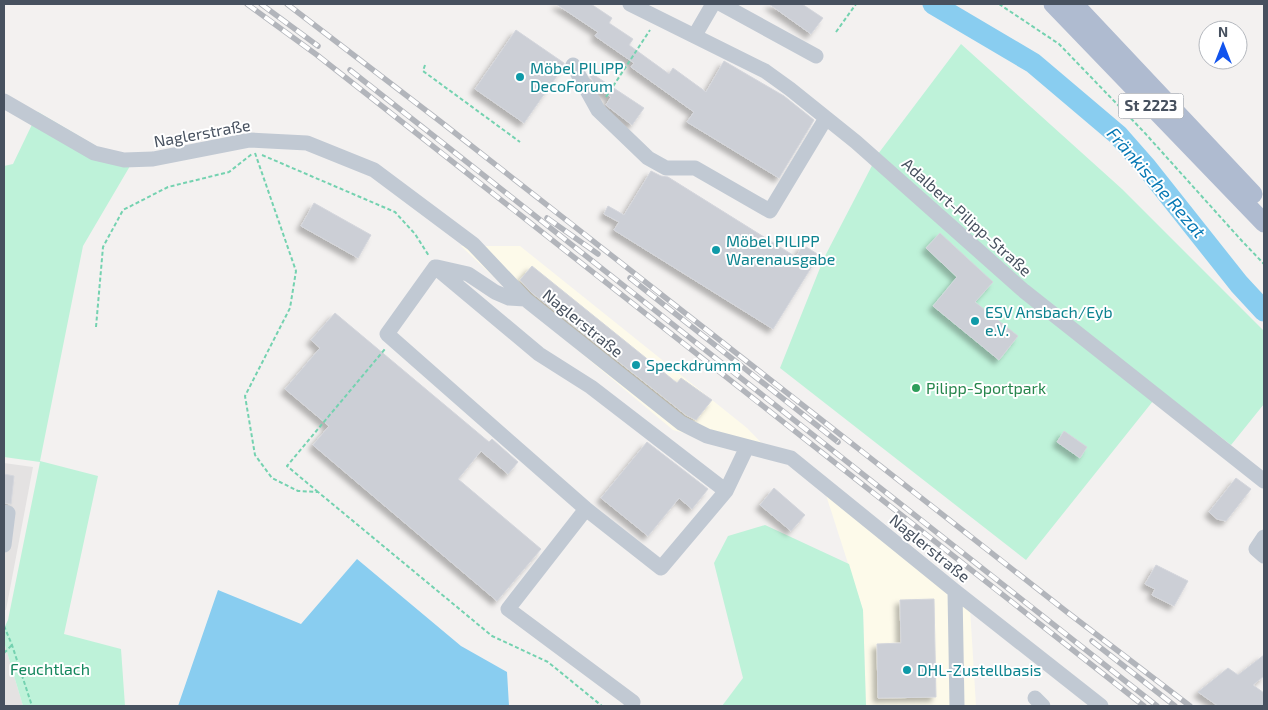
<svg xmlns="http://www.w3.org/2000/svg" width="1268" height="710" viewBox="0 0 1268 710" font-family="'Exo 2',sans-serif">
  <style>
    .commercial { fill: #fdfaea }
    .education { fill: #e4e2e2 }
    .green { fill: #bef2d9 }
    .water { fill: #89cdf0 }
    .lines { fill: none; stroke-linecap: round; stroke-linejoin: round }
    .river { stroke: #89cdf0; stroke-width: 21 }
    .building { fill: #cccfd6; stroke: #d4d6dc; filter: url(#shadow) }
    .path { stroke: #74d2b0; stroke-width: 2; stroke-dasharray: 4 2.5; stroke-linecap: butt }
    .minor { stroke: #c1c9d3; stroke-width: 15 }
    .major { stroke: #afbbd0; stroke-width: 19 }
    .rail-casing { stroke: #b2b5bb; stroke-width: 5.5 }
    .rail { stroke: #fff; stroke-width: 4; stroke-dasharray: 11; stroke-linecap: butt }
    .culture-dot { fill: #0f9aa8; stroke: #fff; stroke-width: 2 }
    .leisure-dot { fill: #2e9e5b; stroke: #fff; stroke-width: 2 }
    .labels { text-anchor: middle; stroke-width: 4; stroke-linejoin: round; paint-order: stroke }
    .shield { fill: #fff; stroke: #7e858f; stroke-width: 1 }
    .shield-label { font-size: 15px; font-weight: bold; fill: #47515f }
    .culture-label { font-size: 16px; fill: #0d838f; stroke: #fff; text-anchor: start }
    .street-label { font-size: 16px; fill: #47515f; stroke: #fff }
    .leisure-label { font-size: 16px; fill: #27864d; stroke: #fff; text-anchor: start }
    .park-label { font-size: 16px; fill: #13865c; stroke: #fff }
    .water-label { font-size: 18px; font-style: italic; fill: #0678b4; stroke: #fff }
  </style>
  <defs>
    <filter id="shadow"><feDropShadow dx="-4.5" dy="4.5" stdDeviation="2.5" flood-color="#0004"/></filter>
  </defs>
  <rect width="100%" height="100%" fill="#f3f1f0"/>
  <path class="commercial" d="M461 246H520L747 428 776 458 673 430 520 302Z
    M826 495 970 608 976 706H866L863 610Z"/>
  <path class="education" d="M4 463 33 467 6 610H4Z
    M4 642 23 706H4Z"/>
  <path class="green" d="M961 44 1122 189 1264 331V404L1231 445 1161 391 1026 560 780 368 824 258 878 154Z
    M38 112 130 166 83 246 40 461 98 476 64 634 121 649 125 706H23L4 642V628L8 620 40 462 4 457V166L13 164Z
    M765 525 849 564 863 610 866 706H722L743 678 714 563 728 536Z"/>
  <path class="water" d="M357 559 461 646 507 672 509 706H178L218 590 301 624Z"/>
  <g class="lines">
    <path class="river" d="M933 4 1033 63 1118 135 1147 168 1239 284 1264 311"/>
  </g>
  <path class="building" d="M556 4H591L612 18 609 23 633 39 629 45 669 74 673 68 706 92 724 61 784 96 814 120 779 178 687 122 694 112 631 67 634 63 595 36 598 32Z
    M769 4H802L823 18 811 34Z
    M516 30 564 63V66L524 123 475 89Z
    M591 73 644 108 632 125 606 105 611 97 597 88 590 76Z
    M651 171 661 176 668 177 796 257 803 245 819 255 773 329 614 230 619 222 604 214 608 206 624 215Z
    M314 203 371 235 358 258 301 226Z
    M940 233 993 282 975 302 1018 336 999 360 933 306 957 277 926 248Z
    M532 266 677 383 681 378 712 400 696 420 686 415 531 292 520 280Z
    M335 313 489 442 492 439 518 462 508 474 481 451 458 479 541 549 497 601 313 445 329 426 285 389 320 348 311 340Z
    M1064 431 1087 447 1080 458 1057 442Z
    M647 442 708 489 692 509 679 498 648 536 601 498Z
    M4 474 14 476 11 504 4 503Z
    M1236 478 1251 489 1226 521 1217 519 1209 512Z
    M774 488 805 515 791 531 760 505Z
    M1156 565 1188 581 1174 606 1152 595 1155 589 1145 584Z
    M934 599 936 697 878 698 877 644 901 643 900 600Z
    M1264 655V676L1253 685 1264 693V706H1218L1198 692 1228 668 1238 675Z"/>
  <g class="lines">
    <path class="path" d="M999 4 1059 44 1143 131 1242 241 1264 264
      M836 32 856 4
      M425 65 423 71 520 142
      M606 97 650 30
      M255 153 296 271 290 308 245 396 255 455 272 478 298 491 318 492 492 636 548 662 602 706
      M262 155 395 212 415 234 429 256
      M96 327 103 247 123 210 168 187 229 172 252 154
      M318 492 287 466 385 349
      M4 626 12 645 32 706
      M4 653 12 645"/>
    <path class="minor" d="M630 4 765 71 790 89 856 142 1024 291 1264 481
      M721 4 816 56
      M695 35 713 4
      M573 65 598 110 648 158 666 168H695L770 211 826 118
      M4 101 94 153 124 160 153 159 250 140 307 143 374 170 473 244 525 299 681 423 707 436 791 458 955 591 1101 706
      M437 267 468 274 495 292 509 298 525 299
      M726 491 591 387 539 354 435 267 387 334 586 509 661 568 726 491 747 447
      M586 509 508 609 633 702 631 706
      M4 512 8 513 4 545
      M1264 537 1256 549 1264 556
      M955 591 957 706
      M1035 698 1043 706"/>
    <path class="major" d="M1053 4 1264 223
      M1074 4 1253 194"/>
    <g class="rail-casing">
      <path id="rail" d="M247 4 317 55 1144 706
        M261 4 318 46
        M287 4 441 122 1067 612 1190 706
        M350 70 1157 706
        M547 218 598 254
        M630 278 838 442
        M1092 641 1175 706"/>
    </g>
    <use href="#rail" class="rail"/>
  </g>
  <g class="culture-dot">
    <circle cx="520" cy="77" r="5"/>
    <circle cx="716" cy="250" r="5"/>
    <circle cx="975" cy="321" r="5"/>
    <circle cx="636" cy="365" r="5"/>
    <circle cx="907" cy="670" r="5"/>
  </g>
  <circle class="leisure-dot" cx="916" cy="388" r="5"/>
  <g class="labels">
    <rect class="shield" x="1118.5" y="93.5" width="65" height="25" rx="4"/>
    <g class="shield-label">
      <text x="1151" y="111">St 2223</text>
    </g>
    <g class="culture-label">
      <text x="530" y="74">Möbel PILIPP<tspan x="530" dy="18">DecoForum</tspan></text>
      <text x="726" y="247">Möbel PILIPP<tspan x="726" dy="18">Warenausgabe</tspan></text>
      <text x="985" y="318">ESV Ansbach/Eyb<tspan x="985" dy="18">e.V.</tspan></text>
      <text x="646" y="371">Speckdrumm</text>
      <text x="917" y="676">DHL-Zustellbasis</text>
    </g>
    <g class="street-label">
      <text transform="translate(202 133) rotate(-10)" y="6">Naglerstraße</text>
      <text transform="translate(967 217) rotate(42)" y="6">Adalbert-Pilipp-Straße</text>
      <text transform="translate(583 323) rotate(39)" y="6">Naglerstraße</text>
      <text transform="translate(930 548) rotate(39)" y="6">Naglerstraße</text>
    </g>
    <g class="leisure-label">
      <text x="926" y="394">Pilipp-Sportpark</text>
    </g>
    <g class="park-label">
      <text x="50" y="675">Feuchtlach</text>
    </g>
    <g class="water-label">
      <text transform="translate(1156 183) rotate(49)" y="6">Fränkische Rezat</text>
    </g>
  </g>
  <rect width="1268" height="710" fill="none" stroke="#47515f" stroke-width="10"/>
  <g transform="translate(1223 45)"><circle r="24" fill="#ffffff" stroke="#b5b9bf"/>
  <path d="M0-4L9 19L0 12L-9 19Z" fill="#1153ed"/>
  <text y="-8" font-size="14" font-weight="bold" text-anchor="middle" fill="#47515f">N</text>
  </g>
</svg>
